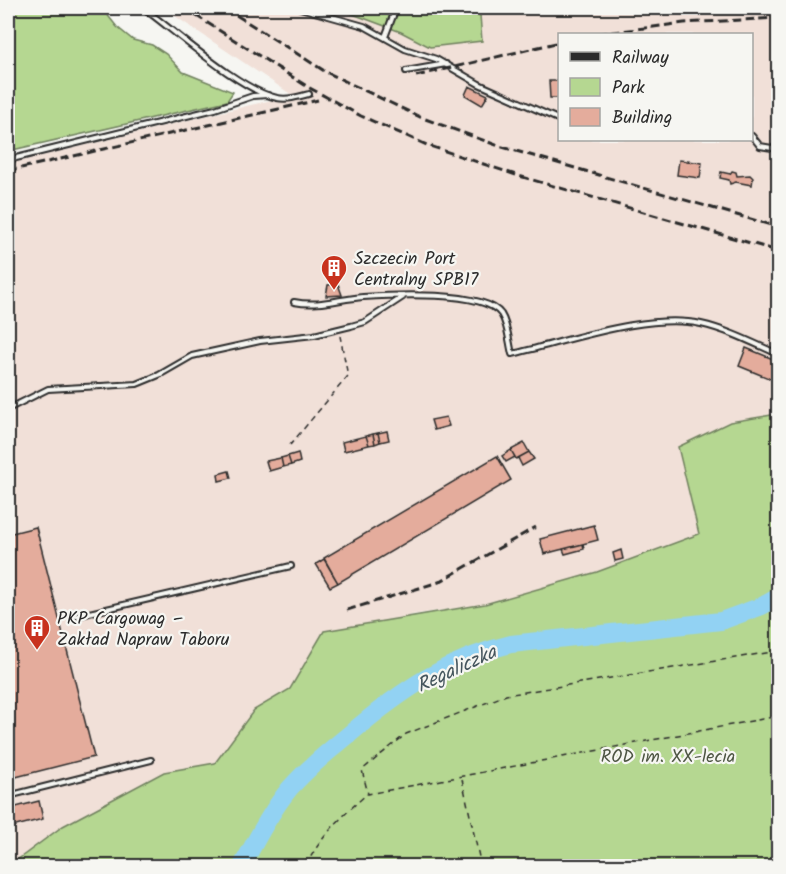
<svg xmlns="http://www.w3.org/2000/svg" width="786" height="874" viewBox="0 0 786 874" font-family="Kalam,sans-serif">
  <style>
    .built { fill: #f1e0d8; fill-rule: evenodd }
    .green { fill: #b5d791; stroke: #70815e; stroke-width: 1.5 }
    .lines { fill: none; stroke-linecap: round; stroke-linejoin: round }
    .river { stroke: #92d2f3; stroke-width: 18 }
    .building { fill: #e4ac9c; stroke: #2b2b2b; stroke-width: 1.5 }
    .lane-casing { stroke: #2b2b2b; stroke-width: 8 }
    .path { stroke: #2b2b2b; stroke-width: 1.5; stroke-dasharray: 6 4.5; stroke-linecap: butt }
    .lane { stroke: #f6f6f2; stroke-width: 4 }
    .rail { stroke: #2b2b2b; stroke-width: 3; stroke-dasharray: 9 4.5; stroke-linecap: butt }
    .labels { text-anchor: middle; stroke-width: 4.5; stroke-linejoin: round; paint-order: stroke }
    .poi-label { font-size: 18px; fill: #2b2b2b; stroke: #f6f6f2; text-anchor: start }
    .park-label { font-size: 18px; fill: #4e5644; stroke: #f6f6f2 }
    .water-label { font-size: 20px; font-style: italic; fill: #45555d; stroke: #f6f6f2 }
  </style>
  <rect width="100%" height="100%" fill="#f6f6f2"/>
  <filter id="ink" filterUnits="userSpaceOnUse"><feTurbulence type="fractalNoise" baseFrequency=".0167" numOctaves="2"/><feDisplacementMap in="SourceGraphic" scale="12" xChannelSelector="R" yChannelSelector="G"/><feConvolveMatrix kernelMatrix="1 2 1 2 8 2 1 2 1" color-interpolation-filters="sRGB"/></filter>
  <g filter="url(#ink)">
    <path class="built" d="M163 8H778V414L730 422 700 534 597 572 485 604 411 615 254 710 215 763 163 772 63 826 8 866V164L292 95ZM560 34H752V140H560Z"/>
    <path class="green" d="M8 8H102L117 27 133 40 152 45 166 54 183 72 233 92 227 101 8 151Z
      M352 8H494L480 15 482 41 430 47 401 32 350 13Z
      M778 414V866H9L63 826 164 772 215 763 254 710 290 689 324 631 485 604 597 572 699 534 678 447 730 422Z"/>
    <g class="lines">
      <path class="river" d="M242 866C256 840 271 811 290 788 309 767 330 750 352 732 401 691 447 659 511 644L721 621 762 606 778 597"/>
    </g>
    <path class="building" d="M549 81H560V98H550Z
      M469 86 488 95 482 105 465 95Z
      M679 160 702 163 700 178 677 175Z
      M732 171 736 172 737 176 750 175 753 178 752 185 736 182 730 184 729 180 720 178 721 172 730 174Z
      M338 284 342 295 326 296 328 285Z
      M746 348 778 361V382L739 366Z
      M446 417 449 426 434 430 431 420Z
      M387 431 389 440 380 442 378 433Z
      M378 433 380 442 375 444 373 434Z
      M373 434 375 444 369 445 366 436Z
      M366 436 369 445 344 451 342 442Z
      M524 443 529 452 516 459 511 450Z
      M511 450 515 457 506 462 502 456Z
      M529 452 534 459 522 466 518 458Z
      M298 453 300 462 291 465 288 456Z
      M288 456 291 465 283 467 281 458Z
      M497 456 511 480 338 583 324 558Z
      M281 458 283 467 269 471 266 461Z
      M229 471 231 478 219 481 218 474Z
      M594 525 598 540 544 554 540 539Z
      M36 527 94 757 8 779V534Z
      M583 544 584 549 565 554 563 549Z
      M621 550 623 559 615 561 613 553Z
      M324 559 338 583 330 587 316 564Z
      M39 801 43 819 8 828V809Z"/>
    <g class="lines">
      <g class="lane-casing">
        <path id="lane" d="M143 8C175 31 241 91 277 98 288 100 298 97 309 94
          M300 8 364 26 405 49 436 59 479 84 560 120
          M648 8H669
          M385 37 396 8
          M406 71 446 64
          M752 136 760 146 778 149
          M8 160 215 109 253 96 268 95
          M294 302C319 307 338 299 363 297 391 295 484 290 501 314 508 325 509 342 512 354 566 342 648 312 701 324 728 330 753 343 778 354
          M8 409 48 389 137 384 159 375 192 356 260 341 314 335 351 326 365 322 403 297
          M72 617 291 566
          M8 796 151 760"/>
      </g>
      <path class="path" d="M290 445 348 376 340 336
        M778 651 506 695 406 734 362 770 368 794 778 716
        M462 779 481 866
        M306 866C319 838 344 814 367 794
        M751 866 778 863"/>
      <use href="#lane" class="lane"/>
      <path class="rail" d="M184 8 308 87 361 116 427 145 519 176 778 251
        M225 8 326 72 420 117 499 146 778 227
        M598 34 684 23 778 18
        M416 76 560 42
        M8 171 318 100
        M347 610 439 582 536 527"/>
    </g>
  </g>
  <defs>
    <g id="building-pin" transform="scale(1.35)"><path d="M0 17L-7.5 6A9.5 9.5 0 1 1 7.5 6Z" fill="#c8321e" stroke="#f6f6f2"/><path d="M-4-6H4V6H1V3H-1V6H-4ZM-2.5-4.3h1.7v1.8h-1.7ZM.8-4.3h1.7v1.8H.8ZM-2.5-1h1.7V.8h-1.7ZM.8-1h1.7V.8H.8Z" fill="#fff"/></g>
  </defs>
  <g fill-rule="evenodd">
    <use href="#building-pin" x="334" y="268"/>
    <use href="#building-pin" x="37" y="628"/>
  </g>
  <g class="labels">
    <g class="poi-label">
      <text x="354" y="264">Szczecin Port<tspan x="354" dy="21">Centralny SPB17</tspan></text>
      <text x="57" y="624">PKP Cargowag –<tspan x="57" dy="21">Zakład Napraw Taboru</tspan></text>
    </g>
    <g class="park-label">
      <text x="668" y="762">ROD im. XX-lecia</text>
    </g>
    <g class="water-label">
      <text transform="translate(456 668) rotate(-25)" y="7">Regaliczka</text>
    </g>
  </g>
  <rect width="786" height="874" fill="none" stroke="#f6f6f2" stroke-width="30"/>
  <rect x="15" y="15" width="756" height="844" fill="none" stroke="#2b2b2b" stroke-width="2" filter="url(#ink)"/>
  <rect x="558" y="33" width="195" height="108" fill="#f6f6f2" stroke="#a5a5a2" stroke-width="1.5"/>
  <rect x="570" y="52" width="30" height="9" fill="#2b2b2b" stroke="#a5a5a2" stroke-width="1.5"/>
  <text x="612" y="63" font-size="18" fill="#2b2b2b">Railway</text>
  <rect x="570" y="78" width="30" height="18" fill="#b5d791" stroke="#a5a5a2" stroke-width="1.5"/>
  <text x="612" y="93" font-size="18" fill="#2b2b2b">Park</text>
  <rect x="570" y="108" width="30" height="18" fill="#e4ac9c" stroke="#a5a5a2" stroke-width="1.5"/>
  <text x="612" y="123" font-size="18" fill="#2b2b2b">Building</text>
</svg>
